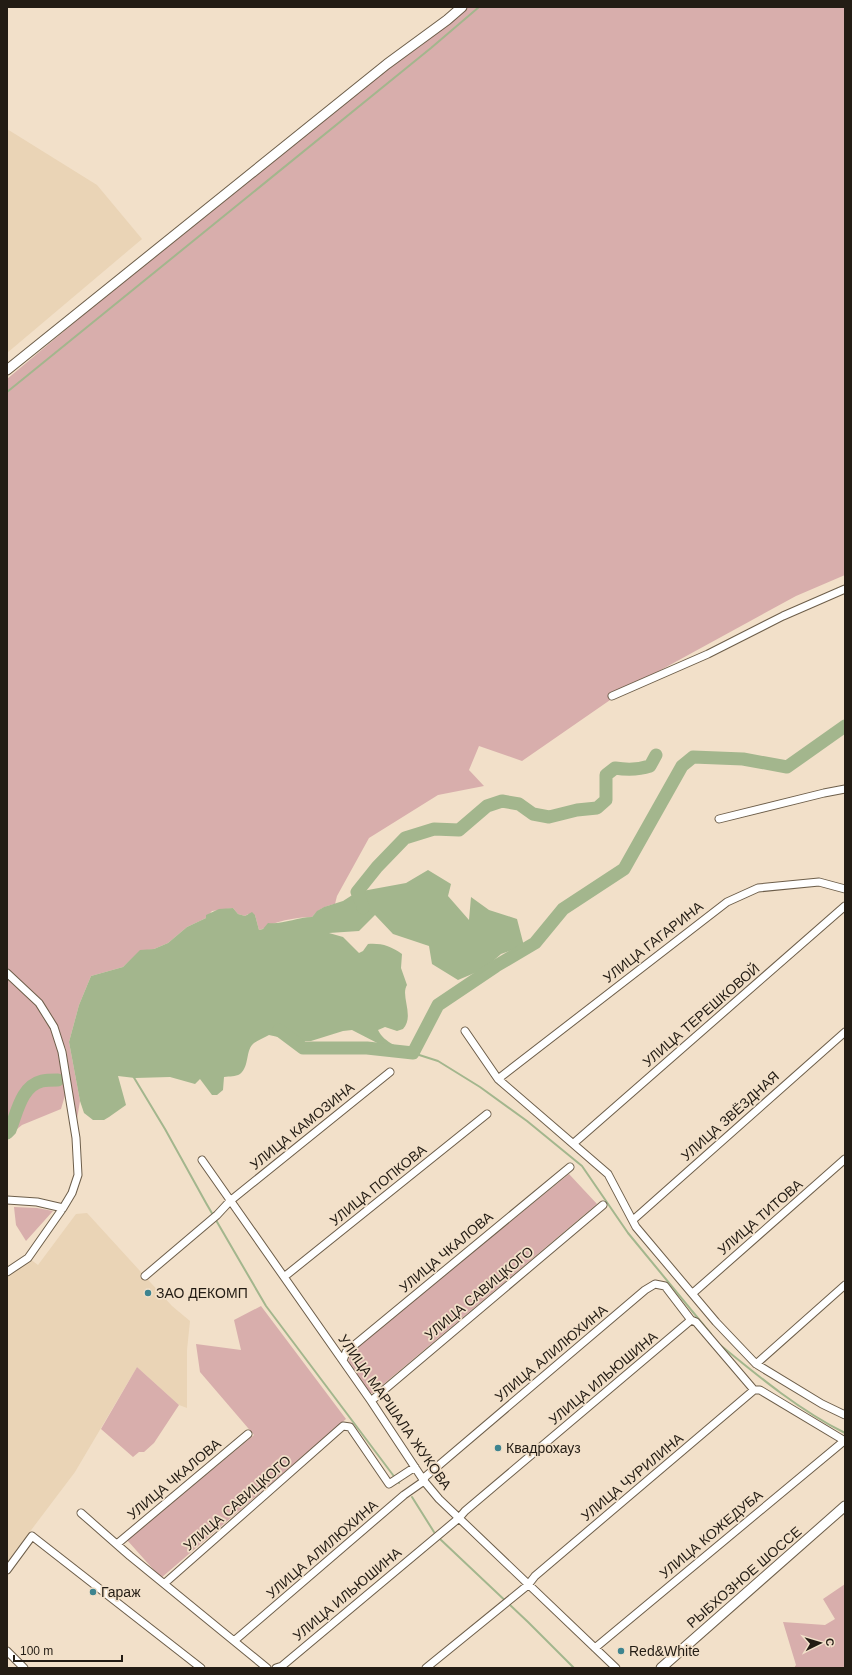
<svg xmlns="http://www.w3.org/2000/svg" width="852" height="1675" viewBox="0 0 852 1675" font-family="Helvetica,sans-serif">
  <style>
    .built { fill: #ead4b6 }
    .green { fill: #d8aeac }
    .water { fill: #a3b68d }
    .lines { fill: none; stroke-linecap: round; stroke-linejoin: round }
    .stream { stroke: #a3b68d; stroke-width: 2 }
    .river { stroke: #a3b68d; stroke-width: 13 }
    .minor-casing { stroke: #6d5e4a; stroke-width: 9 }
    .tertiary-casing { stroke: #6d5e4a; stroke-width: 11 }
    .minor { stroke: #fff; stroke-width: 7 }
    .tertiary { stroke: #fff; stroke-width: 9 }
    .poi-dot { fill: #3e848f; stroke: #f2e0c9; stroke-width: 1.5 }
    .labels { text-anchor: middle; stroke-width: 3.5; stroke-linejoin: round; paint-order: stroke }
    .street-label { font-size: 14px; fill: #231c14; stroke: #f2e0c9 }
    .poi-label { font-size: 14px; fill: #231c14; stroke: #f2e0c9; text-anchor: start }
  </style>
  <rect width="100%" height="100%" fill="#f2e0c9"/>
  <path class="built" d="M7 129 97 185 142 239 7 353Z
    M87 1213 172 1306 190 1321 187 1350V1408L179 1405 137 1367 75 1472 7 1562V1277L30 1259 38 1265 76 1214Z"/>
  <path class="green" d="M466 7H845V575L796 596 626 689 522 761 479 746 469 770 484 786 438 795 369 838 337 896 335 904C325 906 318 909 312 917 300 917 281 920 270 925 266 927 264 929 259 930L255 915 248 914 245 916 238 914 233 908 212 911 206 918 187 927 168 943 154 949 140 951 123 967 91 976 79 1005 69 1042 80 1101 77 1119 72 1097 66 1049 63 1043 58 1054 62 1069 66 1092 61 1109 22 1125 7 1137V379L94 306 210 213 371 81 422 45Z
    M569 1174 597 1204 373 1393H368L348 1363 351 1351Z
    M14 1207 37 1208 53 1211 26 1241 16 1225Z
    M261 1306 346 1419 161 1578 127 1540 254 1435 200 1372 196 1344 241 1350 234 1320Z
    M137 1367 179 1405 154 1443 144 1452H139L133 1457 101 1429Z
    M845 1584V1668H794L796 1665 783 1622 825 1625 835 1619 823 1599Z"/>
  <path class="water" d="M428 870 451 884 448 896 469 920 471 897 489 910 517 919 524 946 501 954 484 969 458 980 432 964 429 946 393 934 375 915 359 931 329 933 343 937 359 953 363 951 368 944C381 943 391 946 402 954L401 968 407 985C400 996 415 1016 403 1029L397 1031 385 1027 378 1030C384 1043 401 1048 413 1053L385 1047 352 1030 343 1031 311 1041H296L269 1035C264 1038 258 1040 254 1043 245 1050 250 1066 240 1074 235 1077 230 1076 224 1077L223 1090 217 1095H212L200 1079 195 1084 170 1077 135 1078 118 1076 126 1105 109 1117 104 1120H93L84 1113 80 1101 69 1042 79 1005 91 976 123 967 140 950 154 949 168 943 187 927 206 918V915L219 909 233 908 238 914 245 916 252 912 255 915 259 930 263 929 268 923C281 925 298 917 312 917L317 911 324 907 343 901 357 892 406 883Z"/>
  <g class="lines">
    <path class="stream" d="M7 392 431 48 479 7
      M413 1053 438 1061 480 1087 527 1121 582 1166 628 1233 711 1334
      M133 1076 165 1129 206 1203 266 1306 399 1483
      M719 1344C758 1376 799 1410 845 1433
      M412 1497 434 1532
      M440 1539 528 1622 574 1668"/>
    <path class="river" d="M363 908V906L357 892 377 867 405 838 434 829 459 830 487 806 502 801 519 804 533 814 549 817 577 810 597 808 606 800V775L615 768C628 770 638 770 650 766L656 755
      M279 1030 303 1048H367L413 1053 438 1005 496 966 535 943 563 909 624 869 682 766 693 757 743 759 787 767 845 726
      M7 1133 10 1130C17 1113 21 1086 42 1081 46 1080 52 1080 58 1080"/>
    <g class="minor-casing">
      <path id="minor" d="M612 696 708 654 783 616 845 589
        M719 819 824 793 845 789
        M7 973 39 1003 54 1027 62 1052 76 1138 78 1175 72 1193 63 1208 28 1258 7 1272
        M465 1031 498 1079 608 1174 636 1227 716 1322 756 1364 822 1404 845 1415
        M498 1079 727 902 758 888 819 882 845 889
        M574 1143 845 906
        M202 1160 371 1401 424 1481 439 1499 616 1668
        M7 1200 37 1202 63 1208
        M633 1220 845 1032
        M145 1276 217 1215 230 1201 390 1072
        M284 1277 487 1114
        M693 1293 845 1159
        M343 1361 346 1352 570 1167
        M756 1364 845 1285
        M371 1401 603 1205
        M81 1513 130 1556 267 1668
        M117 1544 248 1434
        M7 1570 32 1536 201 1668
        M165 1583 343 1426 350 1427 389 1484 415 1467
        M234 1641 404 1495 424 1481 425 1477 645 1290 655 1284 665 1286 691 1320 696 1322 754 1390H760L845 1441
        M595 1648 844 1441
        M7 1651 24 1668
        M276 1668 282 1666 459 1518 465 1511 691 1320
        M426 1668 528 1585 535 1576 754 1390"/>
    </g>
    <g class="tertiary-casing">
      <path id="tertiary" d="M7 370 387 64 447 20 462 7
        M661 1668 845 1506"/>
    </g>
    <use href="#minor" class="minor"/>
    <use href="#tertiary" class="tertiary"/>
  </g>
  <g class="poi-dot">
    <circle cx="148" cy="1293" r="4"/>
    <circle cx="498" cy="1448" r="4"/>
    <circle cx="93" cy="1592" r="4"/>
    <circle cx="621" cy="1651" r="4"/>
  </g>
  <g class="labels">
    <g class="street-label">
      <text transform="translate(653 942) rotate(-38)" y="5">УЛИЦА ГАГАРИНА</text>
      <text transform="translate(701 1015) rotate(-41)" y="5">УЛИЦА ТЕРЕШКОВОЙ</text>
      <text transform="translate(730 1116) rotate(-42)" y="5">УЛИЦА ЗВЁЗДНАЯ</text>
      <text transform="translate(302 1126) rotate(-39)" y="5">УЛИЦА КАМОЗИНА</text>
      <text transform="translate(378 1185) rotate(-39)" y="5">УЛИЦА ПОПКОВА</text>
      <text transform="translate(760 1217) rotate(-41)" y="5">УЛИЦА ТИТОВА</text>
      <text transform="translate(446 1252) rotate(-40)" y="5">УЛИЦА ЧКАЛОВА</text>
      <text transform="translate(479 1293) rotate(-40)" y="5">УЛИЦА САВИЦКОГО</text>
      <text transform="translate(551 1353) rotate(-40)" y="5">УЛИЦА АЛИЛЮХИНА</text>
      <text transform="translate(603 1378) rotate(-40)" y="5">УЛИЦА ИЛЬЮШИНА</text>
      <text transform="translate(395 1412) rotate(55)" y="5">УЛИЦА МАРШАЛА ЖУКОВА</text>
      <text transform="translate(632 1477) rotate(-40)" y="5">УЛИЦА ЧУРИЛИНА</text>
      <text transform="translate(174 1479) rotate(-40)" y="5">УЛИЦА ЧКАЛОВА</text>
      <text transform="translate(237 1503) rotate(-41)" y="5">УЛИЦА САВИЦКОГО</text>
      <text transform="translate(711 1534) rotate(-40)" y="5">УЛИЦА КОЖЕДУБА</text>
      <text transform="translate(322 1549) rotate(-41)" y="5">УЛИЦА АЛИЛЮХИНА</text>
      <text transform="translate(744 1577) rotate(-41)" y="5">РЫБХОЗНОЕ ШОССЕ</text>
      <text transform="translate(347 1594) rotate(-40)" y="5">УЛИЦА ИЛЬЮШИНА</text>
    </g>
    <g class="poi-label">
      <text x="156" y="1298">ЗАО ДЕКОМП</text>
      <text x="506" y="1453">Квадрохауз</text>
      <text x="101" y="1597">Гараж</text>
      <text x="629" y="1656">Red&amp;White</text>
    </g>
  </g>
  <rect width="852" height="1675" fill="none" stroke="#231c14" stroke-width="16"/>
  <g transform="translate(820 1643) rotate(85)" stroke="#f2e0c9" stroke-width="3" paint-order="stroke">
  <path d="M0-3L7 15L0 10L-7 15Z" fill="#231c14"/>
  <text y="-6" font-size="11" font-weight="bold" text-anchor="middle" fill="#231c14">С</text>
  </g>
  <path d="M14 1655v6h108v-6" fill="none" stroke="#231c14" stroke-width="2"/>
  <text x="20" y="1655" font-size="12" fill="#231c14" stroke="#f2e0c9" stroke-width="3" paint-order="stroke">100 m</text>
</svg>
